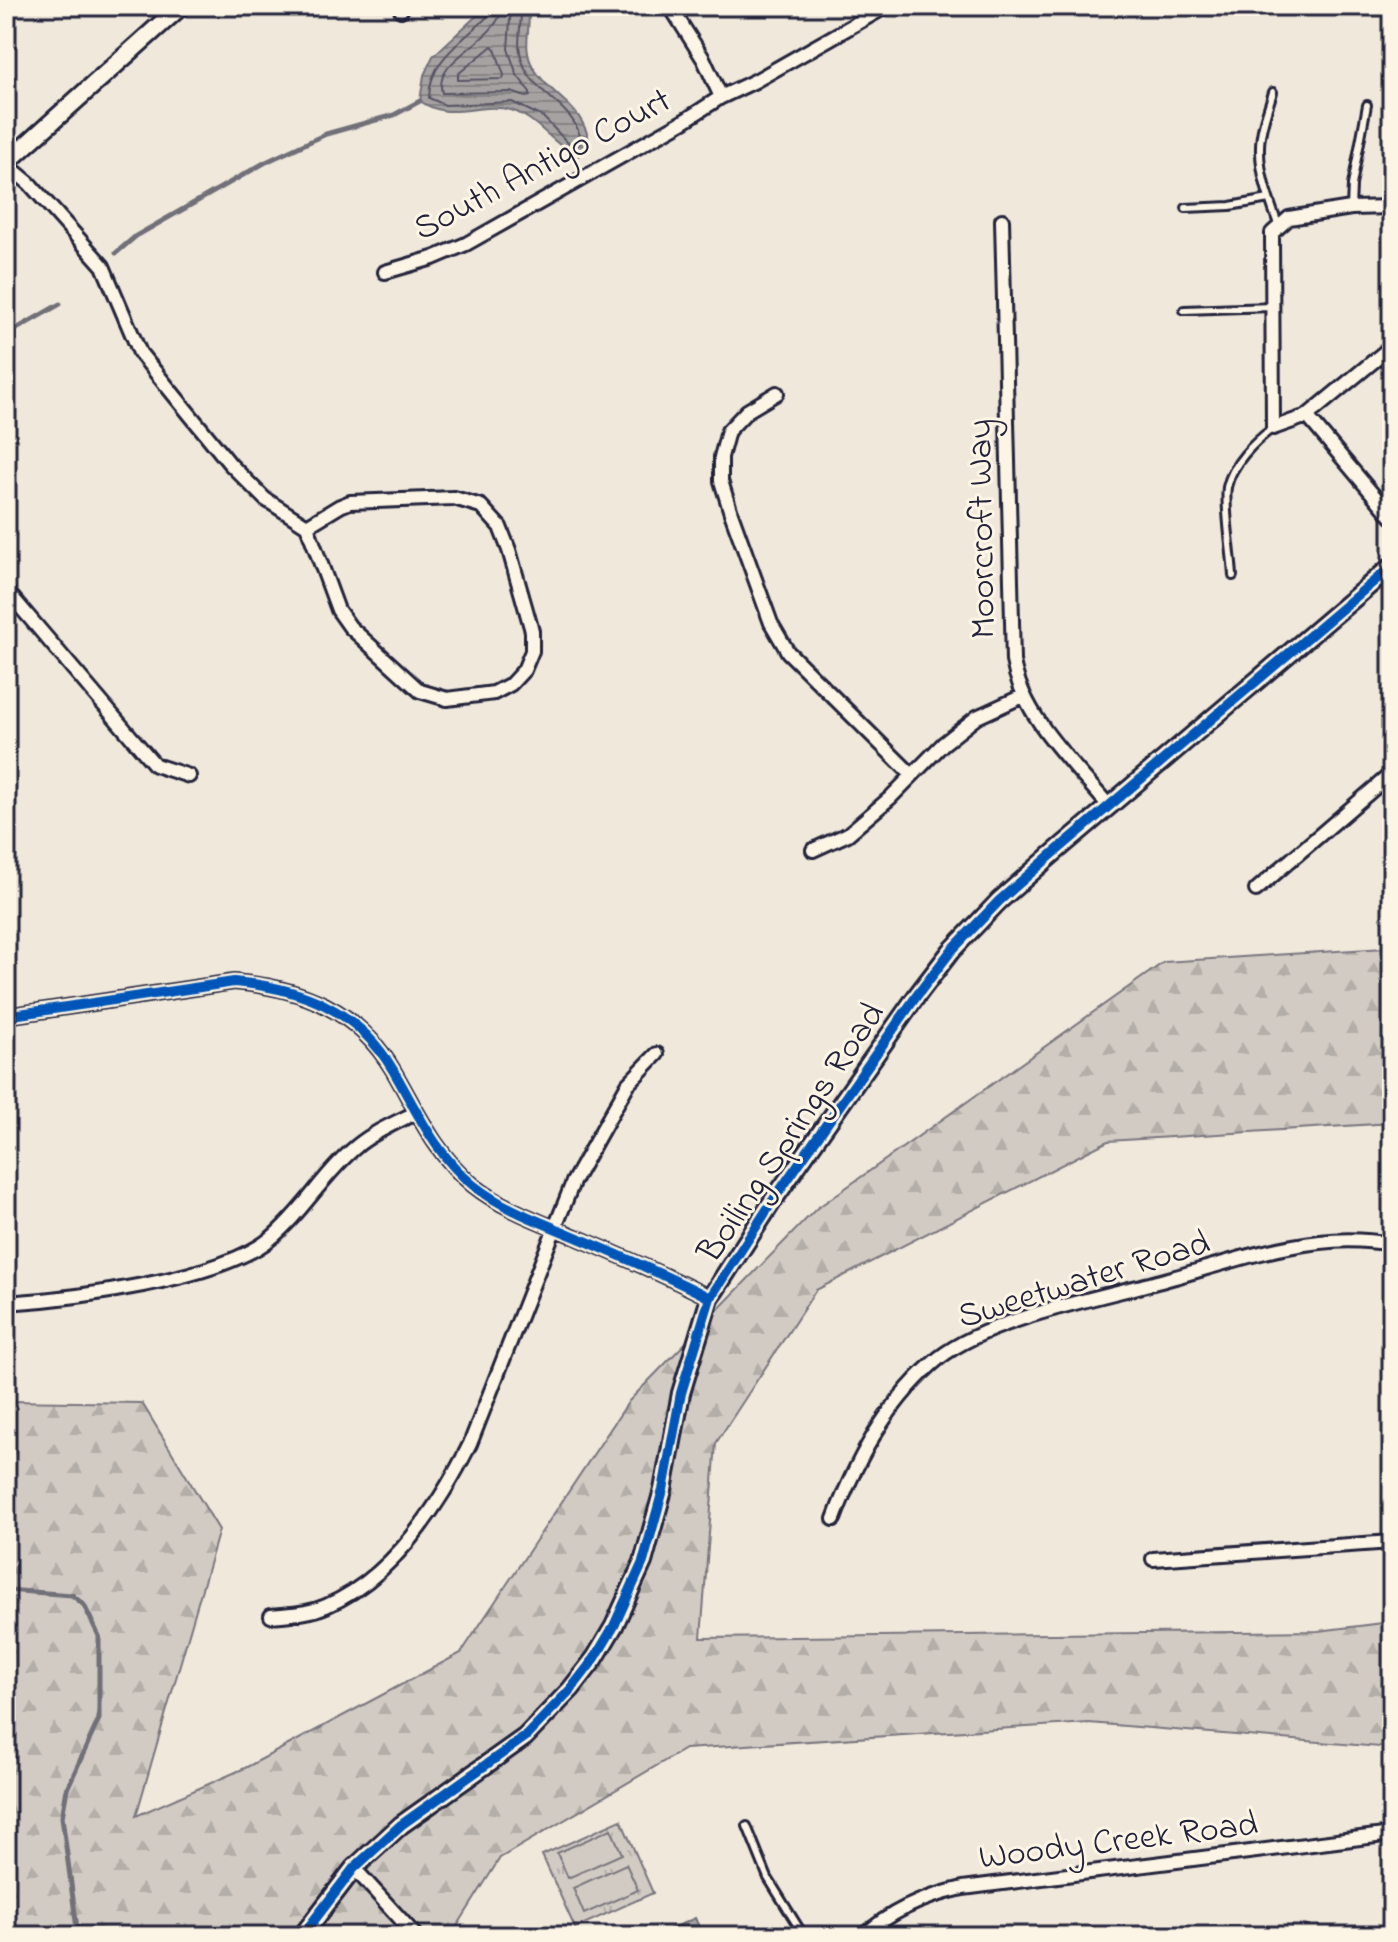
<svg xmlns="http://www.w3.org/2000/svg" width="1398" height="1942" viewBox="0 0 1398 1942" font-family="'Indie Flower',sans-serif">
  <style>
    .grass { fill: url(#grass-tufts); stroke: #7a767f; stroke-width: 2 }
    .forest { fill: url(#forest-firs); stroke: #7a767f; stroke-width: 2 }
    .pitch { fill: #d1cbc3; stroke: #7a767f; stroke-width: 2 }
    .water { fill: url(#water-rules); stroke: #716f79; stroke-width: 2 }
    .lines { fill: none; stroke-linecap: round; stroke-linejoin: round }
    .shore { stroke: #575564; stroke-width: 2 }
    .stream { stroke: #716f79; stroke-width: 5 }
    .service-casing { stroke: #22223b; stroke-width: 12 }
    .minor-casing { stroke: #22223b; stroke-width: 18 }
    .tertiary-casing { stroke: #22223b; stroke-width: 22 }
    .service { stroke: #fcf5e5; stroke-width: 6 }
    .minor { stroke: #fcf5e5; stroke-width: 12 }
    .tertiary { stroke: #fcf5e5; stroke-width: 16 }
    .cycleway-casing { stroke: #fcf5e5; stroke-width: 15 }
    .cycleway { stroke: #0057b8; stroke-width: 10 }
    .labels { text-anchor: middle; stroke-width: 6; stroke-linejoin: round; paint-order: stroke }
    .street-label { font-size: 36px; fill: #22223b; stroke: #fcf5e5 }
  </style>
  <defs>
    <pattern id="grass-tufts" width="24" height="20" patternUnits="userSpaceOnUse" patternTransform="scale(2)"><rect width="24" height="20" fill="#d1cbc3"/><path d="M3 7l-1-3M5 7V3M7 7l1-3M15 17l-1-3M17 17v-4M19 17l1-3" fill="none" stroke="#b3aea8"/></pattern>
    <pattern id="forest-firs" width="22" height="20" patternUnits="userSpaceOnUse" patternTransform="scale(2)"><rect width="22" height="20" fill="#d1cbc3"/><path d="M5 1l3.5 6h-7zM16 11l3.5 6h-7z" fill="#b3aea8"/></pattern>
    <pattern id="water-rules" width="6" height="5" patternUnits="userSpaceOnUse" patternTransform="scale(2)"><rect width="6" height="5" fill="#a6a2a2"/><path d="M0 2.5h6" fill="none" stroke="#878485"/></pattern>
  </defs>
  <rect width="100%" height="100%" fill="#efe8db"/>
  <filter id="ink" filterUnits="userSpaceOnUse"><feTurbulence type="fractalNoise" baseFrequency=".0125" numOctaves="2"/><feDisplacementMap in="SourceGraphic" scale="16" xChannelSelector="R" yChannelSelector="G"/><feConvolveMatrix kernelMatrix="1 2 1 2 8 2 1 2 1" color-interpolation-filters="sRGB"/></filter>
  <g filter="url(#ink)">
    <path class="grass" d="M621 1820 653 1893 575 1928 542 1855Z"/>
    <path class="forest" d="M1392 941V1123L1108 1141 816 1290 716 1443 701 1638 1318 1631 1392 1622V1748L1089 1723 685 1749 500 1858 451 1936H6V1401L142 1403 219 1530 136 1816 245 1768 461 1653 629 1401 816 1209 1164 962 1385 948Z"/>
    <path class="pitch" d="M611 1829 622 1854 568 1878 557 1853Z
      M626 1864 638 1890 584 1914 573 1888Z"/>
    <path class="water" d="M487 6H528C532 28 521 46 533 67 552 99 584 104 590 146L578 156C552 145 539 119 511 110 479 101 451 123 420 101L424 75 433 56Z
      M695 1918 703 1936H667L665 1931Z"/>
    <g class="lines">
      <path class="shore" d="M492 6 489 15C465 40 429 59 429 98L445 105 512 102 543 117 568 143 577 145 581 142C578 109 538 96 525 68 514 44 522 30 521 6
        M502 6C500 42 432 57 442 93L511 92 526 97 530 96V92L517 75 508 49 511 6
        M492 46 495 49 504 75 503 79 458 80V74Z"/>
      <path class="stream" d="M116 253 136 236 266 162 326 134 394 115 420 101
        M6 335 60 304
        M6 1590 72 1595 84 1605 99 1636V1719L67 1789 62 1817 78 1936"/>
      <g class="service-casing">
        <path id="service" d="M1273 92C1268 109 1260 129 1260 147 1259 174 1270 202 1279 227
          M1186 208 1230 206 1269 199
          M1351 208 1352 185 1367 105
          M1184 310 1272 307
          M1233 576C1232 554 1224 507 1227 487 1232 464 1254 442 1273 428
          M747 1826 768 1878 804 1936"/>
      </g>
      <g class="minor-casing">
        <path id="minor" d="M400 6 401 10
          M670 6 704 60 721 97
          M6 164 29 183 103 266 140 353 230 464 265 499 307 526
          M1392 207 1351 208 1289 218 1272 233 1273 428 1307 416 1392 346
          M1002 220 1013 661C1023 718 1073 763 1109 806
          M385 272 433 258 466 244 684 121 721 97 755 81 887 6
          M777 393 747 411 728 431 721 457V481L731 513 771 623 788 652 912 775
          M1307 416 1392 517
          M454 498 481 506 500 527 509 550 532 631V651L524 670 511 684 494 693 447 699 420 691 350 627 338 610 307 526 340 506 350 502Z
          M6 590 155 765 189 776
          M813 850 848 834 890 798 943 744 977 717 1023 696
          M1256 890 1392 773
          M6 1016 234 982C301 988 357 1009 393 1070 417 1111 435 1154 473 1185 503 1209 541 1222 576 1237 621 1256 666 1275 710 1298
          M6 1303C71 1299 220 1280 270 1239 303 1212 324 1173 357 1146 374 1132 395 1123 415 1113
          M834 1519C856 1460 889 1399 939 1358 988 1319 1098 1298 1161 1281 1213 1267 1266 1248 1320 1242 1344 1239 1368 1240 1392 1244
          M1153 1559 1392 1542
          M271 1616C290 1614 308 1614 326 1606 392 1578 439 1506 470 1444L573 1182 628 1084 657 1054
          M354 1868 416 1936
          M864 1936C891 1910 927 1896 963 1888L1392 1834"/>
      </g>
      <g class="tertiary-casing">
        <path id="tertiary" d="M6 163 181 6
          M302 1936 354 1868 401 1825 525 1737 571 1689 595 1658 614 1626 643 1562 663 1490 681 1393 710 1298 774 1199 918 994 951 951 999 901 1049 857 1392 566"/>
      </g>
      <use href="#service" class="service"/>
      <use href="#minor" class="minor"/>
      <use href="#tertiary" class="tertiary"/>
      <g class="cycleway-casing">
        <path id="cycleway" d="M6 1016 234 982C301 988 357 1009 393 1070 417 1111 435 1154 473 1185 503 1209 541 1222 576 1237 621 1256 666 1275 710 1298
          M302 1936 354 1868 401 1825 525 1737 571 1689 595 1658 614 1626 643 1562 663 1490 681 1393 710 1298 774 1199 918 994 951 951 999 901 1049 857 1392 566"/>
      </g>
      <use href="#cycleway" class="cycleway"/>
    </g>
  </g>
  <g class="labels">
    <g class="street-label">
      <text transform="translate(541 162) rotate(-28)" y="13">South Antigo Court</text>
      <text transform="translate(979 529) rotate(-91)" y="13">Moorcroft Way</text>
      <text transform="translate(789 1131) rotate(-56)" y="13">Boiling Springs Road</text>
      <text transform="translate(1083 1277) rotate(-17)" y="13">Sweetwater Road</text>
      <text transform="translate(1118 1838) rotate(-7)" y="13">Woody Creek Road</text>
    </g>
  </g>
  <rect width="1398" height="1942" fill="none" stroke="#fcf5e5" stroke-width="32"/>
  <rect x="16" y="16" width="1366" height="1910" fill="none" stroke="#22223b" stroke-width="3" filter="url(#ink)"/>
</svg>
